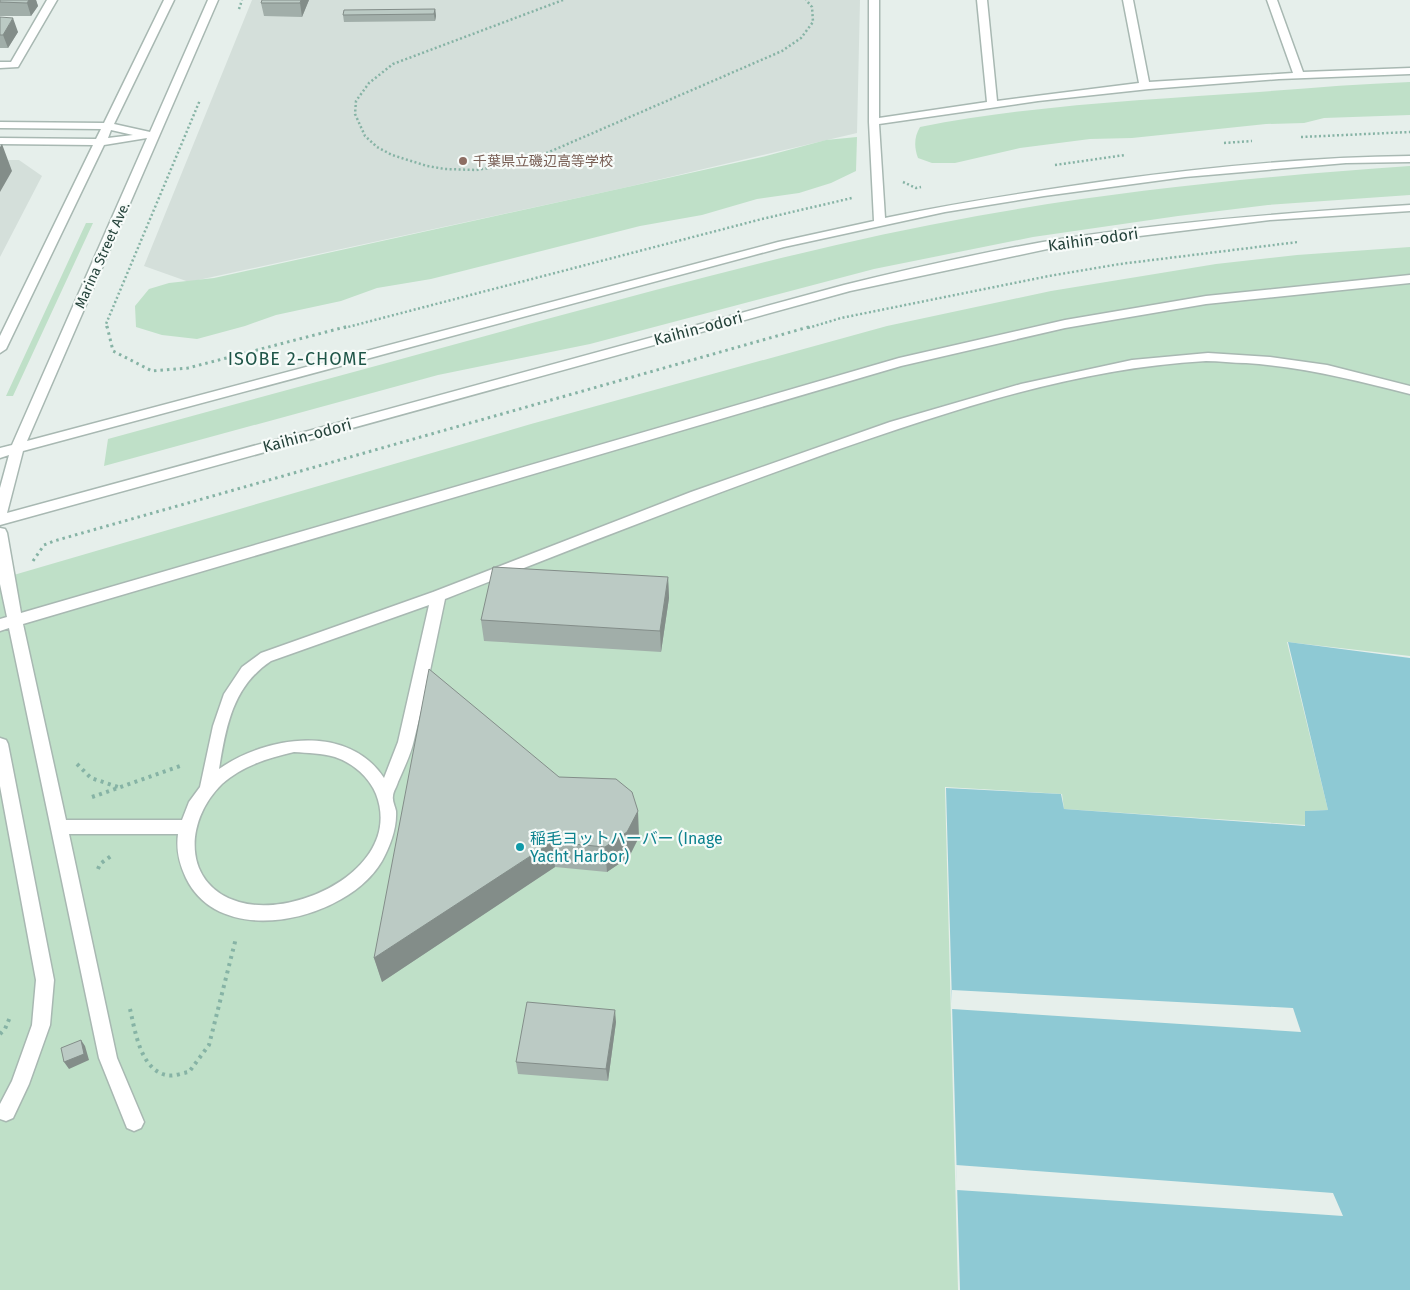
<svg xmlns="http://www.w3.org/2000/svg" width="1410" height="1290" viewBox="0 0 1410 1290" font-family="'Fira Sans','Noto Sans JP',sans-serif">
  <style>
    .built { fill: #d4dfda }
    .green { fill: #bfe0c8 }
    .water { fill: #8ec9d4 }
    .pier { fill: #e6efeb }
    .lines { fill: none; stroke-linecap: round; stroke-linejoin: round }
    .minor-casing { stroke: #a8b8b2; stroke-width: 3 }
    .path-far2 { stroke: #86b3a5; stroke-width: 2.5; stroke-dasharray: 2 2.5; stroke-linecap: butt }
    .path-far1 { stroke: #86b3a5; stroke-width: 3; stroke-dasharray: 2.5 4; stroke-linecap: butt }
    .path { stroke: #86b3a5; stroke-width: 4; stroke-dasharray: 3 4.5; stroke-linecap: butt }
    .minor { fill: #fff; fill-rule: evenodd }
    .wall { fill: #a1aea9 }
    .shaded-wall { fill: #838d89 }
    .building { fill: #bbcac4; stroke: #838d89 }
    .education-dot { fill: #8d6e63; stroke: #f7fbf9; stroke-width: 2 }
    .culture-dot { fill: #0f9aa8; stroke: #f7fbf9; stroke-width: 2 }
    .labels { text-anchor: middle; stroke-width: 4.5; stroke-linejoin: round; paint-order: stroke }
    .far-education-label { font-size: 14px; fill: #785e54; stroke: #f7fbf9; text-anchor: start }
    .far-street-label { font-size: 14px; fill: #24423a; stroke: #f7fbf9 }
    .street-label { font-size: 16px; fill: #24423a; stroke: #f7fbf9 }
    .culture-label { font-size: 16px; fill: #0d838f; stroke: #f7fbf9; text-anchor: start }
    .neighbourhood-label { font-size: 18px; letter-spacing: 1px; fill: #1f5548; stroke: #f7fbf9 }
  </style>
  <rect width="100%" height="100%" fill="#e6efeb"/>
  <path class="built" d="M252 0H860L857 133 623 188 189 282 144 266Z
    M0 160H19L42 176 0 257Z"/>
  <path class="green" d="M1410 82V115L1324 118 1304 123 1266 124 1132 138 1090 139 1020 148 955 163H932L918 158C914 147 914 137 920 127 1032 105 1145 100 1259 92 1309 88 1359 84 1410 82Z
    M857 137 856 171 831 183 799 193 757 199 702 215 640 226 431 279 377 288 341 301 276 315 245 326 197 339 162 335 136 327 135 306 149 289 169 283 214 278 623 188 766 156 826 140Z
    M1410 166V195L1268 205 1178 216 1033 237 874 269 590 344 438 375 104 466 108 439C254 399 401 359 547 319 690 281 832 242 977 216 1120 190 1265 176 1410 166Z
    M86 223H93L13 396H6Z
    M1410 247V656L1287 642 1328 810 1305 811V825L1064 809 1062 794 945 787 958 1290H0V579L531 424 887 326 1051 291 1216 264 1297 255Z"/>
  <path class="water" d="M1288 642 1410 658V1290H960L946 788 1061 794 1064 809 1305 826V811L1328 810Z"/>
  <path class="pier" d="M952 990 1293 1008 1301 1032 952 1009Z
    M956 1165 1333 1193 1343 1216 957 1190Z"/>
  <g class="lines">
    <g class="minor-casing">
      <path id="minor" d="M47 0H57L18 67 0 68V62H11Z
        M164 0H174L114 124 150 132 208 0H218L27 441 778 242 874 221 869 122V0H879V118L987 102 977 0H987L997 101 1139 83 1123 0H1133L1149 82 1293 73 1267 0H1277L1303 72 1410 68V74L1279 79 1149 89 1038 101 879 124 885 218C961 202 1036 191 1113 180 1211 167 1310 157 1410 156V162L1346 163 1185 177 1044 196 945 212 784 247 23 451 7 513 844 285C917 267 992 250 1067 238 1180 221 1295 212 1410 205V211L1270 220 1066 245 850 291 0 525V488L9 455 0 458V448L12 445 147 138 104 145 6 349 0 353V336L93 145 0 144V138L96 139 101 129 0 128V122L104 123ZM111 130 133 135 108 138Z
        M1410 275V283L1206 304 1065 328 901 366 23 624 66 820H182L189 802 200 787 213 726 224 694 242 667 261 653 433 592 691 492 890 422 1021 384 1132 360 1208 353 1270 357 1327 365 1410 386V394C1355 380 1303 367 1246 363 1233 363 1219 361 1206 361 1076 368 949 411 828 453 699 499 572 549 445 599 435 646 426 693 414 740 411 754 404 768 398 782 397 786 393 792 393 796 392 801 395 806 396 811 397 829 390 846 382 861 348 920 221 951 186 878 179 863 176 850 178 834H69L117 1058 144 1122 141 1128 134 1131 127 1128 99 1058 9 628 0 631V619L7 617 0 584V528L5 529 7 533 21 613 899 358 1065 320 1206 296ZM429 605 398 742 384 778C348 723 266 736 219 769 226 726 233 686 271 661ZM294 752C308 753 322 753 335 757 353 763 369 777 376 794 404 866 298 919 239 902 182 885 184 821 222 784 242 766 268 758 294 752Z
        M0 738 6 740 8 744 54 980 50 1025 29 1084 13 1118 6 1121 0 1119V1104L12 1081 32 1025 36 980 0 786Z"/>
    </g>
    <path class="path-far2" d="M563 0 393 64 369 83 356 101 355 114 365 136 377 147 392 155 427 166 445 169 476 170 526 162 782 51 801 38 813 22 812 7 806 0
      M239 9 242 0
      M1301 137 1410 132
      M1224 143 1252 141
      M1055 165 1125 155
      M903 182 916 188 921 187
      M107 328 106 324 200 100
      M344 328 762 219 852 198
      M808 328 841 318 1049 276 1120 264 1298 242"/>
    <path class="path-far1" d="M107 326 113 351 152 371 188 368 349 326
      M33 561 44 545 54 541 812 326"/>
    <path class="path" d="M77 764 91 778 121 788
      M92 797 183 765
      M98 869 100 864 111 856
      M130 1009C135 1030 140 1069 166 1075 173 1077 182 1073 189 1072L209 1045 236 938
      M0 1034 5 1029 10 1017"/>
    <use href="#minor" class="minor"/>
  </g>
  <path class="wall" d="M0 0H36L38 6 31 16H0Z
    M309 0 302 17 264 16 261 3Z
    M435 9 436 16 435 21 344 22 343 15Z
    M0 17 18 32 8 48H0Z
    M668 577 669 598 661 652 484 641 481 620Z
    M559 777 639 837 629 857 607 872 555 867 382 982 374 958Z
    M616 1022 608 1081 518 1074 516 1062Z"/>
  <path class="shaded-wall" d="M28 0H36L38 6 31 16 27 3Z
    M301 0H309L302 17 300 3Z
    M435 9 436 16 435 21 434 14Z
    M13 18 18 32 8 48 3 35Z
    M2 144 12 171 0 192V147Z
    M668 577 669 598 661 652 660 631Z
    M638 811 639 837 629 857 607 872 605 847Z
    M552 842 555 867 382 982 374 958Z
    M615 1010 616 1022 608 1081 606 1069Z
    M81 1040 85 1046 89 1060 69 1069 64 1062Z"/>
  <path class="building" d="M0 0H29L27 3 0 2Z
    M262 0H301L300 3H261Z
    M435 9 434 14 343 15 344 10Z
    M0 17 13 18 3 35H0Z
    M493 567 668 577 660 631 481 620Z
    M429 669 559 777 616 779 632 792 638 811 627 832 605 847 552 842 374 958Z
    M527 1002 615 1010 606 1069 516 1062Z
    M81 1040 84 1054 64 1062 61 1048Z"/>
  <circle class="education-dot" cx="463" cy="161" r="5"/>
  <circle class="culture-dot" cx="520" cy="847" r="5"/>
  <g class="labels">
    <g class="far-education-label">
      <text x="473" y="166">千葉県立磯辺高等学校</text>
    </g>
    <g class="far-street-label">
      <text transform="translate(102 255) rotate(-66)" y="5">Marina Street Ave.</text>
    </g>
    <g class="street-label">
      <text transform="translate(1093 239) rotate(-8)" y="6">Kaihin-odori</text>
      <text transform="translate(698 328) rotate(-15)" y="6">Kaihin-odori</text>
      <text transform="translate(307 435) rotate(-15)" y="6">Kaihin-odori</text>
    </g>
    <g class="culture-label">
      <text x="530" y="844">稲毛ヨットハーバー (Inage<tspan x="530" dy="18">Yacht Harbor)</tspan></text>
    </g>
    <g class="neighbourhood-label">
      <text x="298" y="365">ISOBE 2-CHOME</text>
    </g>
  </g>
</svg>
